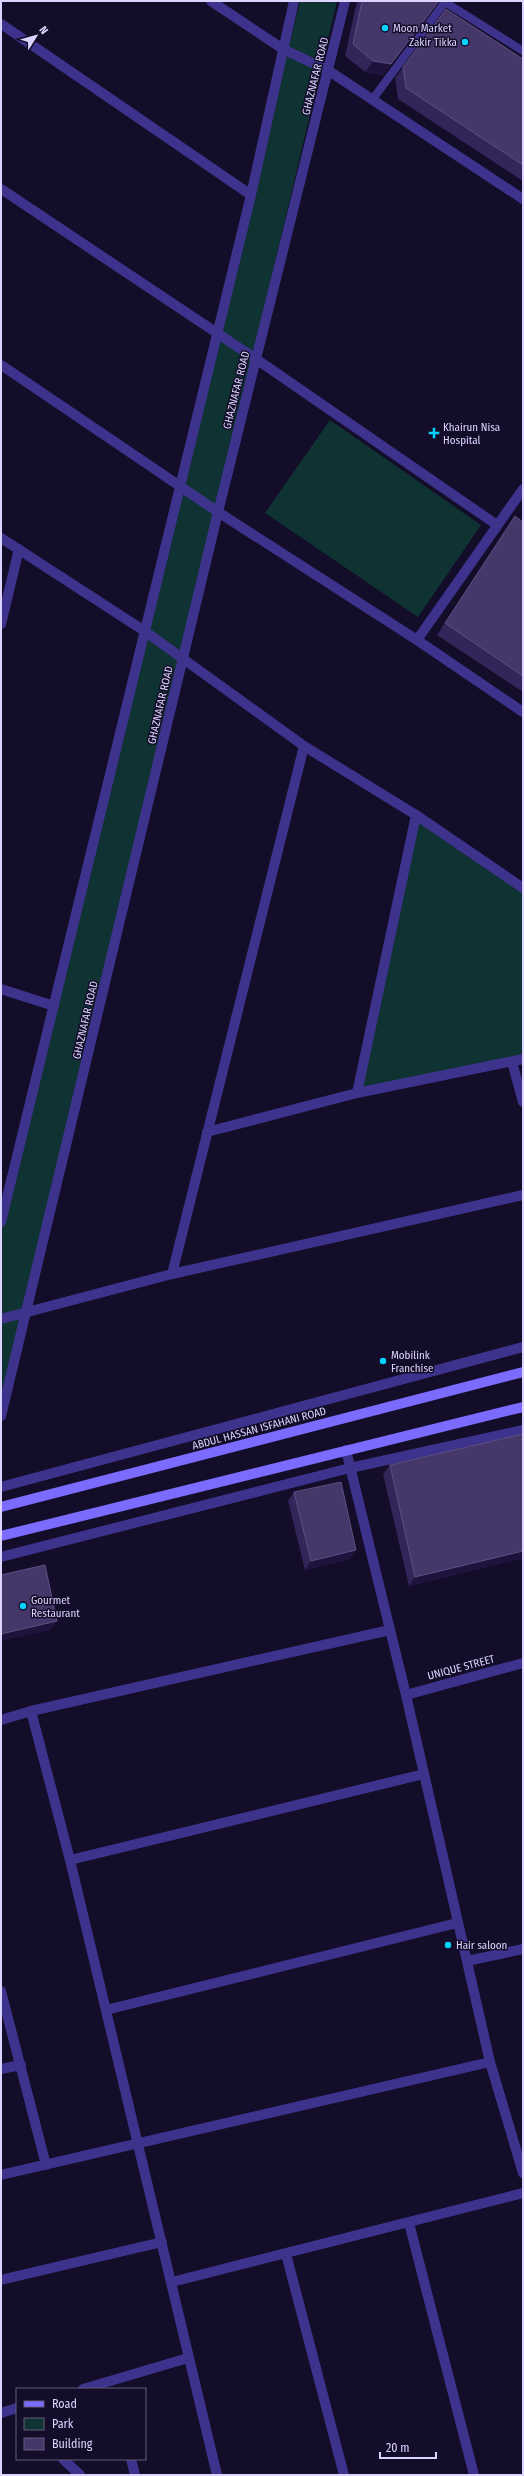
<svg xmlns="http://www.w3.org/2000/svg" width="524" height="2476" viewBox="0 0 524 2476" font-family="'Fira Sans Condensed',sans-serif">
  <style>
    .green { fill: #0f3233 }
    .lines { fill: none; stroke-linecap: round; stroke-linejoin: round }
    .service { stroke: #3d338c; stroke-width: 8 }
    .minor { stroke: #3d338c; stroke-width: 10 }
    .secondary { stroke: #7b6cff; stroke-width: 10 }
    .wall { fill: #332459 }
    .shaded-wall { fill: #1f133e }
    .building { fill: #45376a; stroke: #5d5082 }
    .poi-dot { fill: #01d2ff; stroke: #140d29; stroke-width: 1.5 }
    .labels { text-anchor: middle; stroke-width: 3; stroke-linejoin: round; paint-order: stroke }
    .poi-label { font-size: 11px; fill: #ddd5ff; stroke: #140d29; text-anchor: start }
    .street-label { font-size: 11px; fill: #ddd5ff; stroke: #140d29 }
  </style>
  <rect width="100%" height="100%" fill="#140d29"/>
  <path class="green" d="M300 1H337L1 1416V1223Z
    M330 420 481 525 418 617 265 513Z
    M416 815 523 888V1059L357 1093Z"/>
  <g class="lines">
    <path class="service" d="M372 100 445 2 523 51"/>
    <path class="minor" d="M211 1 283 49 329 71 523 199
      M1 24 251 195
      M1 189 256 359 497 525
      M1 365 218 512 417 640 523 712
      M1 538 146 632 304 746 416 815 523 888
      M1 624 19 549
      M417 640 523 489
      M1 989 54 1006
      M512 1062 523 1102
      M357 1093 416 815
      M207 1132 357 1093 523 1059
      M1 1222 251 195 294 1
      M172 1274 304 746
      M1 1319 172 1274 523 1195
      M1 1416 218 512 345 1
      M346 1450 406 1695 490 2062 523 2173
      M1 1487 523 1347
      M1 1557 350 1468 523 1430
      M406 1695 523 1663
      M31 1711 70 1860 217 2475
      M1 1720 31 1711 390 1630
      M70 1860 424 1774
      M467 1961 523 1949
      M1 1991 46 2165
      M106 2010 457 1923
      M1 2069 21 2065
      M1 2175 490 2062
      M409 2223 474 2475
      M286 2254 344 2475
      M1 2280 162 2242
      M172 2282 523 2193
      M83 2389 188 2358
      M1 2413 17 2408
      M63 2459 80 2475
      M131 2459 135 2475"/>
    <path class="secondary" d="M1 1507 523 1372
      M1 1536 523 1407"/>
  </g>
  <path class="wall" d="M357 1H439L383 75 365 72 345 56Z
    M523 59V181L398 99 395 78 403 67Z
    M515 516 523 522V692L437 635Z
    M523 1434V1558L409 1586 383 1474 390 1465Z
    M294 1492 356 1550 349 1559 305 1570 288 1501Z"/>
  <path class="shaded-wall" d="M439 1 383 75 365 72 373 61Z
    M356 1550 349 1559 305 1570 311 1561Z
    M523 1551V1558L409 1586 415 1577Z
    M57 1621 51 1630 1 1641V1634Z"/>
  <path class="building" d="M362 1H439L391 64 373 61 353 44Z
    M446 9 523 59V165L406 88 403 67Z
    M515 516 523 522V676L445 623Z
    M523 1434V1551L415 1577 390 1465Z
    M341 1482 356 1550 311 1561 294 1492Z
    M45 1565 57 1621 1 1634V1575Z"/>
  <g class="poi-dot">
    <circle cx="385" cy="28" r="4"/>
    <circle cx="465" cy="42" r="4"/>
    <path d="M432 427h4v4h4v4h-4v4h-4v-4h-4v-4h4z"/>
    <circle cx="383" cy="1361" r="4"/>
    <circle cx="23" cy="1606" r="4"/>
    <circle cx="448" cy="1945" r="4"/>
  </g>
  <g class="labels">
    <g class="poi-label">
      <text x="393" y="32">Moon Market</text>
      <text x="457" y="46" text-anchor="end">Zakir Tikka</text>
      <text x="443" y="431">Khairun Nisa<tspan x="443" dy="13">Hospital</tspan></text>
      <text x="391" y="1359">Mobilink<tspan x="391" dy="13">Franchise</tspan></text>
      <text x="31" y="1604">Gourmet<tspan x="31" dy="13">Restaurant</tspan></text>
      <text x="456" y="1949">Hair saloon</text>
    </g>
    <g class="street-label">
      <text transform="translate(315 76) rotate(-76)" y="4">GHAZNAFAR ROAD</text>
      <text transform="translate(236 390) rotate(-76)" y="4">GHAZNAFAR ROAD</text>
      <text transform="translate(160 705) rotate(-77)" y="4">GHAZNAFAR ROAD</text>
      <text transform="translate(85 1020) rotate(-77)" y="4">GHAZNAFAR ROAD</text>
      <text transform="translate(259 1428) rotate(-15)" y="4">ABDUL HASSAN ISFAHANI ROAD</text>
      <text transform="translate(461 1667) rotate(-15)" y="4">UNIQUE STREET</text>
    </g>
  </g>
  <rect width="524" height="2476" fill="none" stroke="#ddd5ff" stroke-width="4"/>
  <rect x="16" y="2388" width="130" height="72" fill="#140d29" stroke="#645d7f"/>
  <rect x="24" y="2401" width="20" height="6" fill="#7b6cff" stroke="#645d7f"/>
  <text x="52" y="2408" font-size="12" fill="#ddd5ff">Road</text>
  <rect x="24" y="2418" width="20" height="12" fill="#0f3233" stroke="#645d7f"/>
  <text x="52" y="2428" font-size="12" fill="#ddd5ff">Park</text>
  <rect x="24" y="2438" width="20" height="12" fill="#45376a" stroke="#645d7f"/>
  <text x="52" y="2448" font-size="12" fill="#ddd5ff">Building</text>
  <g transform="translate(36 36) rotate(53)" stroke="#140d29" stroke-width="3" paint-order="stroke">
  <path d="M0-3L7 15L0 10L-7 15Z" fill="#ddd5ff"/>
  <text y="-6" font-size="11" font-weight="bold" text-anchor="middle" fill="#ddd5ff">N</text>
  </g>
  <path d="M380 2452v6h56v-6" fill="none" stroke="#ddd5ff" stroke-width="2"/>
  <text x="386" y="2452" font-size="12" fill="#ddd5ff" stroke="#140d29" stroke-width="3" paint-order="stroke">20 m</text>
</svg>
